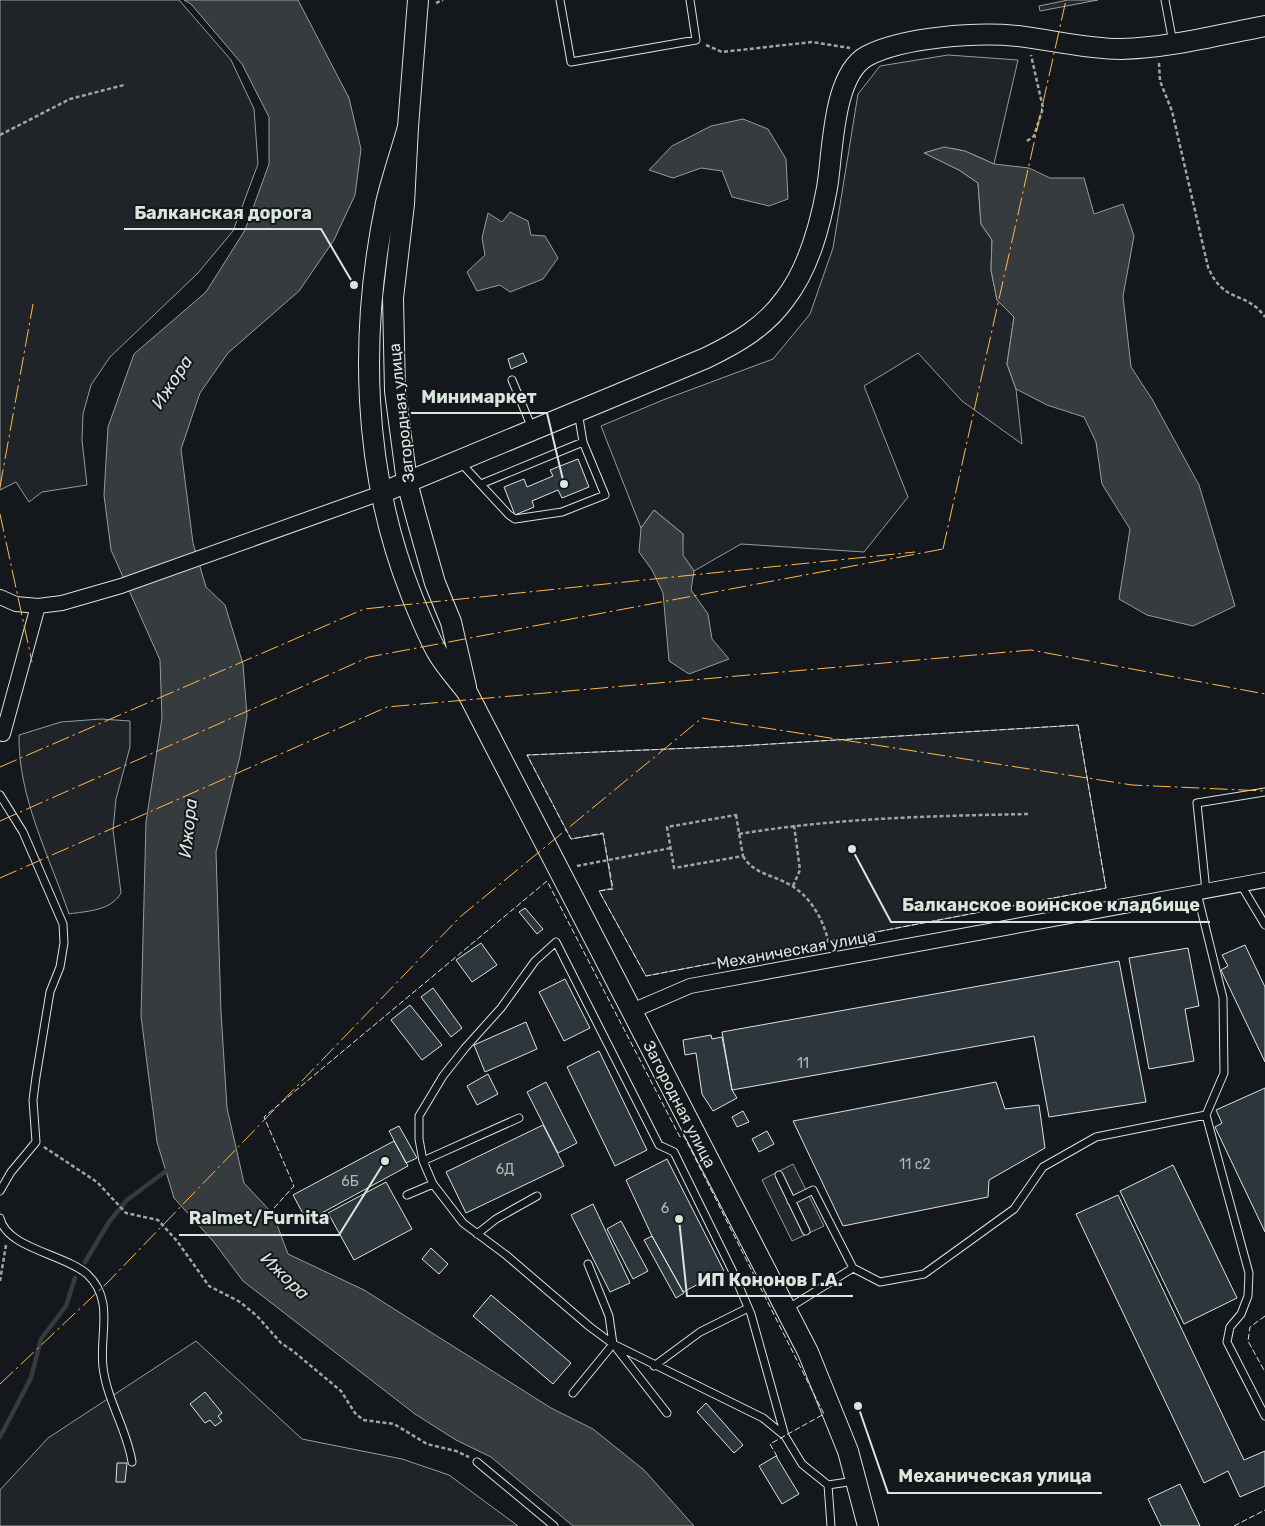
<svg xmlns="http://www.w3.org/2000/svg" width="1265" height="1526" viewBox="0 0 1265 1526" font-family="Rubik,sans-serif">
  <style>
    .green { fill: #202428; stroke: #939e99 }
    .parking { fill: #24282b; stroke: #939e99 }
    .water { fill: #363b3e; stroke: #939e99 }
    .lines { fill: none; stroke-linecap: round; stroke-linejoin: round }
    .stream { stroke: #363b3e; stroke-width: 4.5 }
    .building { fill: #2c363c; stroke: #d8e6dc }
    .lane-casing { stroke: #d8e6dc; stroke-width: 9 }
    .street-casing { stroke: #d8e6dc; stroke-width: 16 }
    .secondary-casing { stroke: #d8e6dc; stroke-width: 22 }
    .path { stroke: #9da8a2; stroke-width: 2.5; stroke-dasharray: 4 2.5; stroke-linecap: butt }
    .lane { stroke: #14181c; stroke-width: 7 }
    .street { stroke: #14181c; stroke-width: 14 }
    .secondary { stroke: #14181c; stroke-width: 20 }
    .fence { stroke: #d8e6dc; stroke-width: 1; stroke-dasharray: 6 2.5; stroke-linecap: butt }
    .power { stroke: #ffb74d; stroke-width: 1; stroke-dasharray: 18 4 2.5 4; stroke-linecap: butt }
    .labels { text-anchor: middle; stroke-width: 4; stroke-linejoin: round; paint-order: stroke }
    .number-label { font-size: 14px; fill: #adbab4 }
    .street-label { font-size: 16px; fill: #d8e6dc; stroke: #14181c }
    .water-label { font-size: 18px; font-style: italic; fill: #d8e6dc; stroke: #14181c }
    .leader { fill: none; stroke: #d8e6dc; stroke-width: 2 }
    .callout-dot { fill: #d8e6dc; stroke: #14181c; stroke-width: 2 }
    .callout-label { font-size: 18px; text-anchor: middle; font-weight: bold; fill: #d8e6dc; stroke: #14181c; stroke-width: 4; stroke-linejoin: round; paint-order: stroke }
  </style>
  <rect width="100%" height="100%" fill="#14181c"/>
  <path class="green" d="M0 0H179L231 60 254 109 258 164 233 231 198 273 110 357 91 385 83 414 82 440 87 485 42 492 29 502 16 482 0 490Z
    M948 55 1018 60 994 164C969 153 953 142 925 153L959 170 978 183 981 224 992 240 991 270 997 300 1014 317 1007 364 1016 389 1022 444 962 401 918 353 864 386 908 497 864 552 741 544 694 571 682 555 683 534 654 510 641 528 601 426 663 400 773 359 810 314 833 248 858 94 880 66Z
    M101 719 130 721V747L116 799 113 830 121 893C111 911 87 911 69 914 49 855 18 798 19 735L61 722Z
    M1078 725 1106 888 646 976 599 891 612 888 603 834 571 839 527 755 739 746Z
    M196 1341 302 1439 402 1459 449 1475 518 1526H0V1490L48 1438Z"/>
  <path class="parking" d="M1068 0H1098L1040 11 1039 6Z
    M793 1164 824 1226 792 1241 762 1180Z"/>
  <path class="water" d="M184 0H298L349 98 361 149 355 195 334 240 299 291 228 353 200 393 181 449 193 543 206 587 225 605 243 664 247 716 240 756 216 852 221 1012 227 1108 244 1183 273 1214 288 1254 364 1290 551 1408 593 1429 644 1470 694 1526H573L491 1457 456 1440 415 1414 243 1281 213 1241 174 1198 157 1142 141 1016 146 822 162 718 160 660 111 550 104 495 108 427 134 354 206 292 245 230 269 164V117L242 64 191 4Z
    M743 119 768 129 786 159 788 199 769 206 732 197 722 171 701 168 673 178 649 170 672 146 711 126Z
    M944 147 965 151 994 164 1029 168 1050 178H1084L1094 214 1123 204 1134 236 1123 296 1131 367 1152 399 1199 485 1235 606 1193 626 1147 615 1119 599 1130 529 1102 484 1096 442 1084 417 1047 405 1016 389 1007 364 1014 317 997 300 991 270 992 240 981 224 978 183 959 170 924 153Z
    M510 212 528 221 531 235 545 236 558 258 543 279 510 292 500 285 477 291 467 272 485 255 482 238 488 213 502 222Z
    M654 510 683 534V555L694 571 691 590 708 614 712 639 729 659 689 674 669 661 663 593 652 570 639 552 641 528Z"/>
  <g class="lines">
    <path class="stream" d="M85 1262 109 1222 127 1200 170 1168
      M0 1437 31 1378 41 1339 66 1306 75 1278"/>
  </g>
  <path class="building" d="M523 353 527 362 511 369 508 359Z
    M578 459 589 487 562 498 558 490 532 501 534 507 515 515 504 487 524 479 527 487 553 476 550 470Z
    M525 908 543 929 537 934 519 912Z
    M481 943 497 965 472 982 456 960Z
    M1245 945 1265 987V1062L1221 970 1228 966 1222 955Z
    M1188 948 1199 1006 1185 1009 1194 1061 1149 1069 1129 958Z
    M1119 961 1146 1102 1049 1117 1034 1036 732 1090 722 1032Z
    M565 979 590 1028 564 1041 539 992Z
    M433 988 462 1028 451 1037 421 997Z
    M410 1005 442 1045 422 1060 391 1020Z
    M526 1022 537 1049 485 1072 474 1045Z
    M711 1035 712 1039 722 1037 732 1090 737 1098 713 1111 702 1094 696 1053 685 1055 683 1040Z
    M599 1051 647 1150 615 1166 567 1067Z
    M488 1074 498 1094 477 1105 467 1086Z
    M546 1082 577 1143 558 1153 527 1092Z
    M996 1082 1005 1109 1039 1105 1045 1148 989 1180 988 1197 843 1226 793 1121Z
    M1265 1088V1232L1215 1127 1222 1123 1216 1110Z
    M743 1111 749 1122 737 1127 732 1117Z
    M543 1125 564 1166 466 1213 446 1172Z
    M399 1126 417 1158 406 1163 389 1131Z
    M767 1131 774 1144 759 1152 752 1139Z
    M394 1141 408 1166 307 1221 293 1195Z
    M667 1159 724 1271 683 1292 652 1236 626 1180Z
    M1173 1165 1237 1298 1184 1324 1120 1191Z
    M386 1182 412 1229 354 1260 328 1213Z
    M1118 1195 1244 1460 1265 1451V1486L1240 1497 1228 1471 1204 1483 1076 1214Z
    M593 1204 630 1283 610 1292 571 1215Z
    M621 1221 648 1271 633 1279 607 1229Z
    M652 1236 684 1293 676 1298 644 1240Z
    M431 1248 448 1264 439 1274 422 1259Z
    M491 1295 571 1363 553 1384 473 1316Z
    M205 1392 222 1413 218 1416 222 1421 215 1426 210 1420 205 1423 190 1404Z
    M706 1403 743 1445 734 1453 697 1412Z
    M776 1456 799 1494 782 1504 759 1466Z
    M117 1463H127L125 1482H116Z
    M1180 1484 1200 1526H1161L1148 1499Z"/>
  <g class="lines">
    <g class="lane-casing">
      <path id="lane" d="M560 0 571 62 696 40 690 0
        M1165 0 1173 43
        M512 380 532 428
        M461 463 509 515 515 519 562 512 605 495 583 442 578 412
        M481 484 583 442
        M0 795 23 832 63 924 64 943 60 967 50 992 36 1077 33 1100 36 1142 11 1172 0 1191
        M1241 885 1265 925
        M1206 891 1197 803 1265 792
        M1206 1115 1249 1273 1248 1296 1241 1314 1230 1327 1227 1342 1265 1416
        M423 1161 519 1118
        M779 1175 806 1231
        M407 1195 433 1184
        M791 1201 813 1190 853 1268
        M0 1218C6 1248 64 1254 87 1274 115 1300 99 1334 103 1367 107 1401 127 1429 132 1462
        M477 1234 496 1219 537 1196
        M787 1309 853 1268 880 1282 924 1274 1014 1209 1043 1167 1096 1137 1206 1115 1224 1073 1223 998 1197 893
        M617 1349 667 1413
        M654 1366 700 1332 748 1308
        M573 1393 613 1344 609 1316 588 1264
        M785 1436 763 1418 613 1344 590 1327 506 1255 463 1223 433 1184 423 1161 419 1139V1116L443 1076 465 1048 501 1008 535 961 556 942 659 1145 674 1152 732 1270 751 1314 785 1436 802 1464 828 1485 855 1481
        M477 1462 554 1526
        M828 1485 831 1526"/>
    </g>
    <g class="street-casing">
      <path id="street" d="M0 597 16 604 38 606 62 603 121 586 381 493
        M3 734 38 606
        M632 1011 690 986 1265 880"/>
    </g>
    <g class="secondary-casing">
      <path id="secondary" d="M418 0 408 127 404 204 393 298 395 391 407 482 416 516 435 583 451 622 466 687
        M408 127C401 152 392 178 386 203 359 333 362 470 411 594 419 614 427 634 437 652 445 666 457 679 467 692L808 1352 848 1451 868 1526
        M381 493 706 358C737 343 765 327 785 299 809 268 820 226 827 188 833 154 832 75 867 56 903 37 977 32 1018 36 1052 40 1086 49 1121 49 1169 48 1218 35 1265 26"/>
    </g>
    <path class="path" d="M436 3 443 0
      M706 45 722 52 812 42 850 48
      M1159 63 1160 81 1172 111 1208 267C1224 305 1246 290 1265 317
      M0 135 70 99 124 85
      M1027 141 1034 136 1043 108 1031 55
      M736 815 743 856 674 868 667 827Z
      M739 834C835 818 931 816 1028 814
      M743 856C754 875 775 875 792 886 812 898 825 923 829 945
      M577 866 671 848
      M793 886 800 870 794 825
      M44 1147 97 1182 126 1213 158 1220 177 1241 209 1286 240 1302 257 1316 281 1343 293 1351 341 1391 355 1413 363 1420 394 1424 427 1444 456 1451 469 1457
      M0 1281 6 1245"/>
    <use href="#lane" class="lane"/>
    <use href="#street" class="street"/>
    <use href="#secondary" class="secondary"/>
    <path class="fence" d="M1078 725 1106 888 646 976 599 891 613 889 603 833 571 839 527 755 739 746Z
      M274 1208 294 1186 264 1117 547 881 680 1137 684 1136 824 1414 770 1444 778 1458
      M1265 1316 1250 1327 1248 1341 1265 1372
      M1234 1526 1265 1510"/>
    <path class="power" d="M0 487 33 304
      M0 514 32 662
      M943 549 1066 0
      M0 767 364 609 915 552
      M0 821 369 657 943 549
      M0 878 387 707 1031 650 1265 694
      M0 1384 108 1282 460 917 702 718 1132 785 1265 791"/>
  </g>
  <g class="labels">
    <g class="number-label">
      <text x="803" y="1068">11</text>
      <text x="915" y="1169">11 с2</text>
      <text x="505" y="1174">6Д</text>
      <text x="350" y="1186">6Б</text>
      <text x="665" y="1213">6</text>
    </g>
    <g class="street-label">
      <text transform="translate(401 413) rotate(-96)" y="6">Загородная улица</text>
      <text transform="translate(796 949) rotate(-10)" y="6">Механическая улица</text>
      <text transform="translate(680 1104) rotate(63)" y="6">Загородная улица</text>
    </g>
    <g class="water-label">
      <text transform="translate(172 382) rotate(-57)" y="6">Ижора</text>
      <text transform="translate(188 828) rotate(-84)" y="6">Ижора</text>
      <text transform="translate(285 1276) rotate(44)" y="6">Ижора</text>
    </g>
  </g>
  <path class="leader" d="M354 285L321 229H124M564 484L547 413H411M852 849L891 922H1210M385 1161L339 1235H179M679 1219L687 1296H853M858 1406L888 1493H1102"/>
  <g class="callout-dot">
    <circle cx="354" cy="285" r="5"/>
    <circle cx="564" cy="484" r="5"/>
    <circle cx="852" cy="849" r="5"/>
    <circle cx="385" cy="1161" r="5"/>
    <circle cx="679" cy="1219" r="5"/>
    <circle cx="858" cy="1406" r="5"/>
  </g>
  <g class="callout-label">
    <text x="223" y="219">Балканская дорога</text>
    <text x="479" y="403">Минимаркет</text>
    <text x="1051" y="911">Балканское воинское кладбище</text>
    <text x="259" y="1224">Ralmet/Furnita</text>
    <text x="770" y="1286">ИП Кононов Г.А.</text>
    <text x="995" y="1482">Механическая улица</text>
  </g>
</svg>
